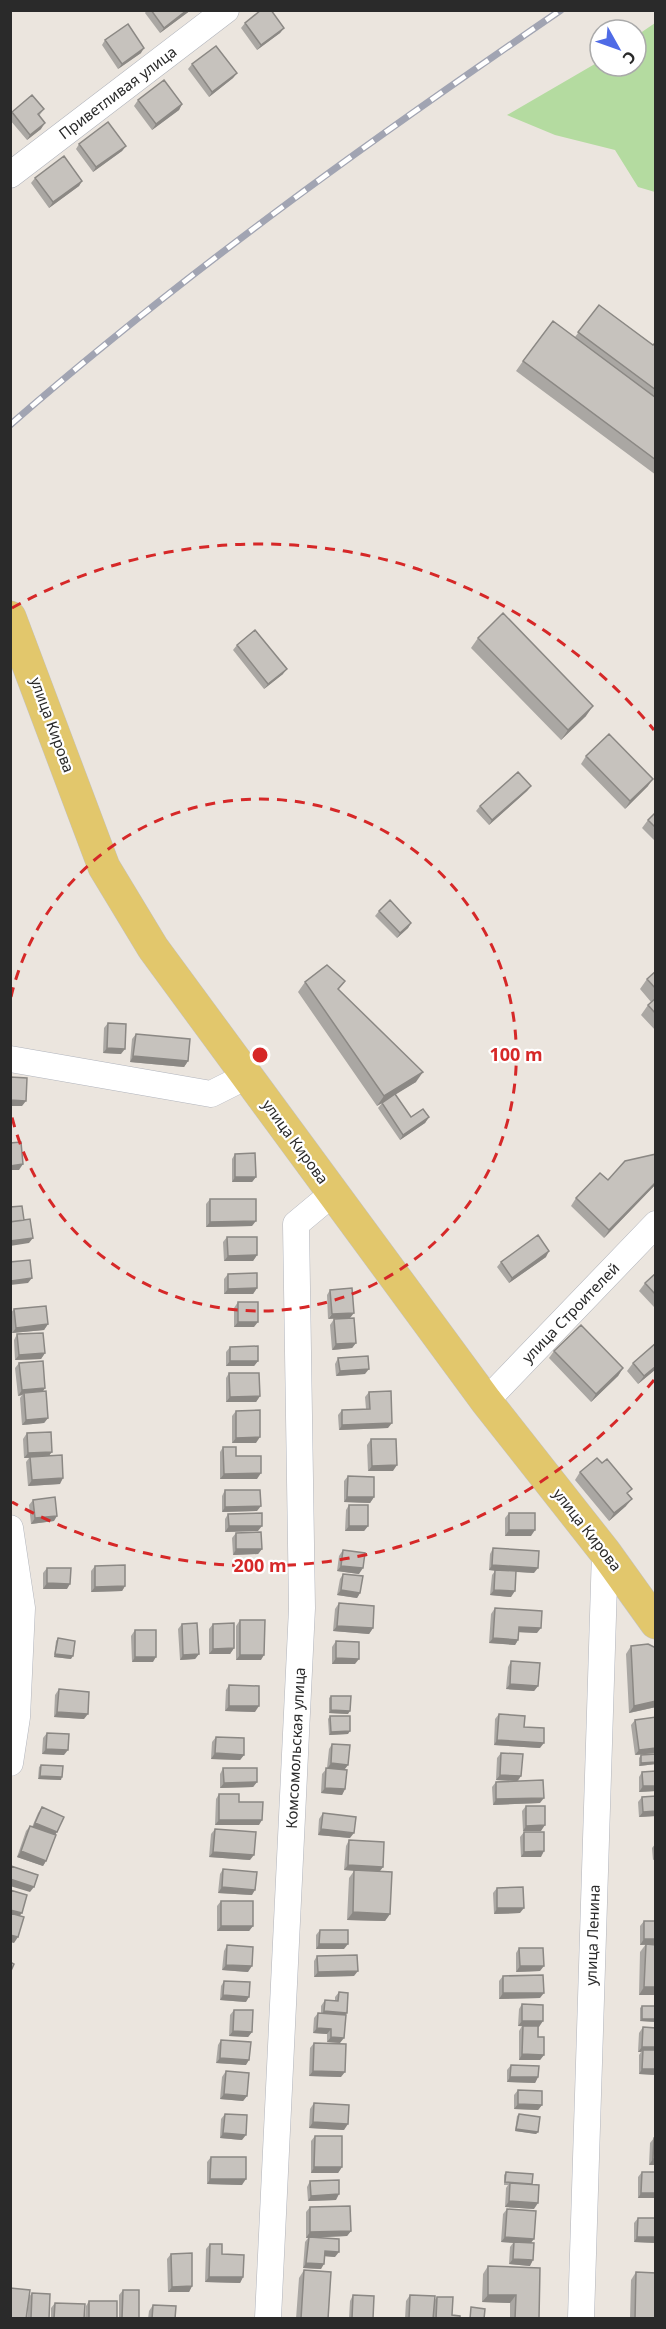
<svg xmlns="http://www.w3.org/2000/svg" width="666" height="2329" viewBox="0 0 666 2329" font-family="'Noto Sans',sans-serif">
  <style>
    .green { fill: #b4dba0 }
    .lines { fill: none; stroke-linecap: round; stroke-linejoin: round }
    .minor-casing { stroke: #b1b4bc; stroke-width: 27 }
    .major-casing { stroke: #c3c3c3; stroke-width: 33 }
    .minor { stroke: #fff; stroke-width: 26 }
    .major { stroke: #e2c76c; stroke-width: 32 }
    .rail-casing { stroke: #a1a4b2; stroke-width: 7 }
    .rail { stroke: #fff; stroke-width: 4.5; stroke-dasharray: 14; stroke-linecap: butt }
    .wall { fill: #aaa7a3 }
    .shaded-wall { fill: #8b8884 }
    .building { fill: #c6c2bd; stroke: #8b8884; stroke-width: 1.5 }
    .ring { fill: none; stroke: #d62828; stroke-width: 3; stroke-dasharray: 10 8 }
    .labels { text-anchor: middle; stroke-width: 4.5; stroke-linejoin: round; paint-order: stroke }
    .street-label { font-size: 15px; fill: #2a2a2a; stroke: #fff }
    .centre { fill: #d62828; stroke: #fff; stroke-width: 3 }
    .ring-label { font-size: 18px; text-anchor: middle; font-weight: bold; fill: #d62828; stroke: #fff; stroke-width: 4.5; stroke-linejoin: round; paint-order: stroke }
  </style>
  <rect width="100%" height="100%" fill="#ebe5de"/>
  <path class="green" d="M655 23V192L638 187 615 150 555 135 507 115 600 61V66H636V36Z"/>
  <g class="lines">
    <g class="minor-casing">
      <path id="minor" d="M10 175 226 10
        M10 1059 211 1094 247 1076
        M486 1401 656 1224
        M10 1528 22 1608 17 1717 10 1763
        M268 2318 302 1608 296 1224 332 1194
        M581 2318 605 1552"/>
    </g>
    <g class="major-casing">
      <path id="major" d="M10 617 104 867 153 948 486 1401 605 1552 656 1623"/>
    </g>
    <use href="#minor" class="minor"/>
    <use href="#major" class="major"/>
    <g class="rail-casing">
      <path id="rail" d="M10 425C184 273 371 140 561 10"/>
    </g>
    <use href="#rail" class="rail"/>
  </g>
  <path class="wall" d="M147 10H191L160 33 145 13Z
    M245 23 284 28 280 33 257 50 241 28Z
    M105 40 141 53 118 69 102 45Z
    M192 64 237 73 233 78 209 97 188 69Z
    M138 100 182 104 179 110 152 130 134 106Z
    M44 109 39 116 41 129 27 140 10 120V114L12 112Z
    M79 144 126 146 122 151 93 172 76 149Z
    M35 178 82 181 79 186 49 208 31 183Z
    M599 305 653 345 656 342V475L516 371 523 361 575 337Z
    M478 638 586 716 561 740 471 648Z
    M237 645 283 674 264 689 233 650Z
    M586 756 648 786 625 809 581 764Z
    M531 786 527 791 489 825 476 811 480 806Z
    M656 812V842L642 828 648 820Z
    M379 911 411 923 408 928 397 938 375 916Z
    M656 971V1031L641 1015 648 1005 651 1002 640 989 647 979Z
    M345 981 338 990 416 1082 395 1094 411 1117H429L425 1123 400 1140 378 1108 382 1103 377 1106 298 992 305 982Z
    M108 1023 121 1054 103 1053 104 1028Z
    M136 1034 188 1061 184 1067 130 1062 132 1039Z
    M235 1154 256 1177 252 1182H232V1159Z
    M656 1154V1184L604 1238 571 1206 576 1198Z
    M210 1199 252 1226 206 1227V1204Z
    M227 1237 257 1255 253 1261H224L223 1242Z
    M546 1257 509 1283 497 1267 501 1262Z
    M656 1273V1306L654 1307 639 1291 645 1283Z
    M228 1274 257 1288 253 1294H224V1279Z
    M352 1288 328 1319 327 1295 330 1290Z
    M238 1302 254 1327H234V1308Z
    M14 1309 48 1324 44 1330 12 1333 10 1314Z
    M334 1319 356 1343 352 1348 332 1350 330 1325Z
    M17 1334 45 1353 41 1359 15 1360 14 1340Z
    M656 1343V1369L638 1384 627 1371 633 1363Z
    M230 1347 258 1361 254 1366H226V1352Z
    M554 1351 623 1368 618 1376 591 1402 549 1358Z
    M338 1358 365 1374 336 1376 335 1364Z
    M19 1363 43 1391 48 1418 44 1423 22 1425 20 1398 22 1395 18 1396 15 1368Z
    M229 1373 260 1396 256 1402H226V1378Z
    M369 1392 388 1428 339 1430 338 1415 342 1410 366 1409 365 1397Z
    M236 1411 256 1443H232V1416Z
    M27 1433 50 1455 60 1484 28 1486 26 1462 29 1458H24L23 1439Z
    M371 1439 393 1471H368L367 1445Z
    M223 1447 236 1456 257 1479H220V1452Z
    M580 1472 626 1506 609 1521 575 1480Z
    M348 1476 374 1497 370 1503 344 1502V1481Z
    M225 1490 257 1511 222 1512V1496Z
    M33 1500 54 1521 31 1524 29 1505Z
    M349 1505 368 1526 364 1531H345L346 1510Z
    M509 1513 531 1536H505V1518Z
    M228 1514 258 1531 225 1532V1519Z
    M236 1533 262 1549 258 1554 233 1555 232 1538Z
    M493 1548 534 1573 516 1572 511 1597 490 1595 492 1575 495 1571 489 1570 490 1554Z
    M343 1550 359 1574 337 1571 339 1556Z
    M95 1566 125 1586 122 1591 91 1592V1571Z
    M47 1568 67 1589H43V1573Z
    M343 1574 360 1593 357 1598 337 1595 340 1579Z
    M339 1603 373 1628 369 1634 333 1631 335 1609Z
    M495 1608 537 1633 519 1632 518 1640 515 1645 489 1643 491 1614Z
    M240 1620 261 1660H236V1626Z
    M182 1624 199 1654 195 1659 180 1660 178 1629Z
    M213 1624 234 1648 230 1654H209V1629Z
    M135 1630 153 1662H132L131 1636Z
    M58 1638 71 1659 54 1657 56 1641Z
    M336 1641 355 1664H332V1647Z
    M631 1646 656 1707 629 1713 626 1654Z
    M511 1661 538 1686 534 1691 506 1689 508 1667Z
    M229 1685 255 1712 225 1711 226 1690Z
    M59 1689 84 1719 54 1717 55 1695Z
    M331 1696 348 1714 329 1713V1698Z
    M499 1714 540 1748 494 1745 495 1719Z
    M330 1716 348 1734 329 1735 328 1719Z
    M656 1717V1753L635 1755 631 1725 635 1720Z
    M47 1733 64 1755 42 1754 43 1738Z
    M216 1737 244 1755 240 1760 211 1759 212 1742Z
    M332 1744 348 1765 344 1770 345 1789 342 1795 321 1793 322 1774 327 1768 329 1749Z
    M501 1753 521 1776 518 1781 540 1803 493 1805 492 1787 496 1782 516 1781 496 1780 497 1758Z
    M656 1754V1764L639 1766V1758L641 1755Z
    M41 1765 61 1780 38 1779 39 1767Z
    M223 1768 257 1782 253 1787 220 1788V1774Z
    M656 1771V1791L639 1792V1777L642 1772Z
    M219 1794 239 1802 259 1825H215L216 1799Z
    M656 1796V1816L639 1817 638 1802 642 1797Z
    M526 1806 541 1831H523L522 1811Z
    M42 1807 55 1835 46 1861 43 1866 17 1857 26 1831 30 1826 32 1827 38 1813Z
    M323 1813 350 1838 318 1835 319 1819Z
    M215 1829 250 1860 209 1857 211 1834Z
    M524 1832 541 1857H521L520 1837Z
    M349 1840 383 1867 380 1871 390 1914 385 1921 347 1920 349 1878 354 1871 344 1870 346 1846Z
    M656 1843V1859L653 1860 652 1848Z
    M223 1869 252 1895 218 1893 220 1874Z
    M497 1888 520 1913 494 1914 493 1893Z
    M221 1901 253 1926 249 1931H217V1906Z
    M644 1921H656V1944L640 1945V1926Z
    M320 1930 344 1949H316V1935Z
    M646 1944 656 1945V1995H639L640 1952Z
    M227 1945 248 1972 222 1970 224 1951Z
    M519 1948 540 1971 516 1972V1953Z
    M317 1956 354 1976 314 1977V1961Z
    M503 1976 540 1998 499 1999V1981Z
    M224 1981 246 2002 220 2000 221 1986Z
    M339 1992 345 2015 340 2043 327 2042V2034L313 2033 314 2018 318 2013H321V2006L325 2000 335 2001V1997Z
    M522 2004 539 2027 538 2037 544 2055 540 2060H519V2031L522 2026H518L519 2009Z
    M642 2006H656V2022L640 2021V2008Z
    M234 2010 252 2032 248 2037 229 2036 230 2015Z
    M643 2027 656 2028V2075L639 2074V2055L641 2052H638L639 2033Z
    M221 2040 246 2065 216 2063 218 2045Z
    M314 2043 341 2077 309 2076 310 2048Z
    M511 2065 538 2077 535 2083 507 2082V2070Z
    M226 2071 247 2096 243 2101 220 2099 222 2077Z
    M518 2090 542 2105 538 2110 514 2109V2095Z
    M314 2103 344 2130 309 2128 310 2109Z
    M225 2114 242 2140 220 2138 221 2119Z
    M519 2114 538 2132 536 2134 515 2131 517 2116Z
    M315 2136 342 2167 338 2173H311V2141Z
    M654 2138 656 2165H649L650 2143Z
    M211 2157 242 2185 207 2184V2162Z
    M506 2172 532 2184 534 2209 505 2207 506 2188 508 2185H504V2175Z
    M642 2172H656V2198H638V2177Z
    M310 2181 336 2200 308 2201 307 2187Z
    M310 2207 351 2231 347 2236 318 2237 335 2257 325 2256 321 2269 303 2268 305 2242 308 2238H306V2212Z
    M507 2209 530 2243V2266L509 2264 510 2247 513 2243 501 2242 503 2214Z
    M638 2218H656V2243L634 2242V2223Z
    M210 2244 243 2277 240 2283 205 2282 206 2249Z
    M171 2254 192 2286 189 2292H168L167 2259Z
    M488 2266 539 2319H510V2303L482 2302 483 2274Z
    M304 2270 328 2319H296L299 2278Z
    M636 2272 656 2319H630L631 2280Z
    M123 2290 139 2319H119V2295Z
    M32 2293 49 2319H27L29 2297Z
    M353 2295 373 2319H349L350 2301Z
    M410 2295 434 2301 437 2297 452 2315 460 2319H405L406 2301Z
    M89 2301 117 2319H85L86 2306Z
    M55 2303 84 2319H51V2308Z
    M153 2305 175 2319H148L149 2311Z"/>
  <path class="shaded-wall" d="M187 10H191L160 33 164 28Z
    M284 28 280 33 257 50 261 45Z
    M144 48 141 53 118 69 122 64Z
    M237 73 233 78 209 97 212 92Z
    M182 104 179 110 152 130 156 124Z
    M45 123 41 129 27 140 30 135Z
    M126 146 122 151 93 172 96 167Z
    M82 181 79 186 49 208 53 202Z
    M287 669 283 674 264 689 268 684Z
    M593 706 586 716 561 740 568 730Z
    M653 779 648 786 625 809 630 801Z
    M531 786 527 791 489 825 492 820Z
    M411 923 408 928 397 938 400 933Z
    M107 1048 125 1049 121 1054 103 1053Z
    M133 1056 188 1061 184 1067 130 1062Z
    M423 1072 416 1082 377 1106 384 1096Z
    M10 1100 26 1101 22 1106H10Z
    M429 1117 425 1123 400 1140 403 1135Z
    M23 1164 19 1170H10V1166Z
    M235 1177H256L252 1182H232Z
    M656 1182V1184L604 1238 609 1230Z
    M256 1221 252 1226 206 1227 210 1222Z
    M33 1238 29 1243 10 1246V1241Z
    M549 1251 546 1257 509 1283 512 1278Z
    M257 1255 253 1261H224L228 1256Z
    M32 1278 28 1283 10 1285 11 1281Z
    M257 1288 253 1294H224L228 1289Z
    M354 1313 350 1318 328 1319 332 1314Z
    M238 1322H258L254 1327H234Z
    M48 1324 44 1330 12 1333 16 1328Z
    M356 1343 352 1348 332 1350 336 1344Z
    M45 1353 41 1359 15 1360 19 1355Z
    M230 1361H258L254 1366H226Z
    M656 1366V1369L638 1384 644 1376Z
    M623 1368 618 1376 591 1402 596 1394Z
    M369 1369 365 1374 336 1376 340 1371Z
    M45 1388 42 1393H24L22 1395 18 1396 22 1390Z
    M260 1396 256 1402H226L230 1397Z
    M48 1418 44 1423 22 1425 26 1420Z
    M392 1423 388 1428 339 1430 342 1425Z
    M260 1437 256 1443H232L236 1438Z
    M52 1452 48 1457 24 1458 28 1453Z
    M397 1465 393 1471H368L372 1466Z
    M261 1473 257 1479H220L224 1474Z
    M63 1478 60 1484 28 1486 32 1480Z
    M347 1497H374L370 1503 344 1502Z
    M632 1499 626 1506 609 1521 614 1513Z
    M261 1506 257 1511 222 1512 225 1507Z
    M57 1516 54 1521 31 1524 35 1518Z
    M229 1526H262L258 1531 225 1532Z
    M349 1526H368L364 1531H345Z
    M509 1530H535L531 1536H505Z
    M236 1549H262L258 1554 233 1555Z
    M492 1565 538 1568 534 1573 489 1570Z
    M341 1566 363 1568 359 1574 337 1571Z
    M47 1583 70 1584 67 1589H43Z
    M125 1586 122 1591 91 1592 95 1587Z
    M341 1590 360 1593 357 1598 337 1595Z
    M494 1590 515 1591 511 1597 490 1595Z
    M337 1626 373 1628 369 1634 333 1631Z
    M519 1627 541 1628 537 1633 515 1632Z
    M493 1638 518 1640 515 1645 489 1643Z
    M234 1648 230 1654H209L213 1649Z
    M55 1654 73 1656 71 1659 54 1657Z
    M199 1654 195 1659 180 1660 183 1655Z
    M240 1655H264L261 1660H236Z
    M135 1657H156L153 1662H132Z
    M336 1658 359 1659 355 1664H332Z
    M510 1684 538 1686 534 1691 506 1689Z
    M656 1701V1707L629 1713 634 1706Z
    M229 1706H259L255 1712 225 1711Z
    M331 1710 350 1711 348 1714 329 1713Z
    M57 1712 88 1714 84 1719 54 1717Z
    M350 1731 348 1734 329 1735 331 1732Z
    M497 1740 544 1743 540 1748 494 1745Z
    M656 1748V1753L635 1755 639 1750Z
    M46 1749 68 1750 64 1755 42 1754Z
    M215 1753 244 1755 240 1760 211 1759Z
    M656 1762V1764L639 1766 641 1763Z
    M331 1763 348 1765 344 1770 327 1769Z
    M500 1775 521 1776 517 1781 496 1780Z
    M40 1776 62 1777 61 1780 38 1779Z
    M257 1782 253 1787 220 1788 224 1783Z
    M643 1786H656V1791L639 1792Z
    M325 1788 345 1789 342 1795 321 1793Z
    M544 1798 540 1803 493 1805 496 1799Z
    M656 1811V1816L639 1817 643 1812Z
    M219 1820H262L259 1825H215Z
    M35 1823 57 1832 53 1838 32 1828Z
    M545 1825 541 1831H523L526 1826Z
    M321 1829 354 1833 350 1838 318 1835Z
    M21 1851 46 1861 43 1866 17 1857Z
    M544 1851 541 1857H521L524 1852Z
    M213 1852 254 1855 250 1860 209 1857Z
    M348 1865 383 1867 379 1872 344 1870Z
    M10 1879 34 1887 30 1892 10 1886Z
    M222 1887 255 1890 252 1895 218 1893Z
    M497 1908H524L520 1913 494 1914Z
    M10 1910 22 1913 18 1918 10 1916Z
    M353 1912 390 1914 385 1921 347 1920Z
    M221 1926H253L249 1931H217Z
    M10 1935 18 1937 14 1943 10 1942Z
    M644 1939H656V1944L640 1945Z
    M319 1944H348L344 1949H316Z
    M226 1965 252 1966 248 1972 222 1970Z
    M520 1966H544L540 1971 516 1972Z
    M358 1971 354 1976 314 1977 318 1972Z
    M644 1987H656V1995H639Z
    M503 1993H544L540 1998 499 1999Z
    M223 1995 249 1997 246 2002 220 2000Z
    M324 2011 347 2013 343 2018 320 2016Z
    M642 2019H656V2022L640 2021Z
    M522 2021H543L539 2027 518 2026Z
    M317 2028 331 2029 327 2034 313 2033Z
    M233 2031 252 2032 248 2037 229 2036Z
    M331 2037 344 2038 340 2043 327 2042Z
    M642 2047H656V2052L643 2050 641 2052H638Z
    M522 2054 544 2055 540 2060H519Z
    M220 2058 249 2060 246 2065 216 2063Z
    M642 2069H656V2075L639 2074Z
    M313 2071 345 2072 341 2077 309 2076Z
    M510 2077H538L535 2083 507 2082Z
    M224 2094 247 2096 243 2101 220 2099Z
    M518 2104 542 2105 538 2110 514 2109Z
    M313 2122 348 2124 344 2130 309 2128Z
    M516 2129 538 2132 536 2134 515 2131Z
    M223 2133 246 2135 242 2140 220 2138Z
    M653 2159H656V2165H649Z
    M314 2167H342L338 2173H311Z
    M210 2179H246L242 2185 207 2184Z
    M641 2193H656V2198H638Z
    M339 2194 336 2200 308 2201 311 2196Z
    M509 2201 538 2203 534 2209 505 2207Z
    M351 2231 347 2236 306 2238 310 2232Z
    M505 2237 534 2239 530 2244 501 2242Z
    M637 2237H656V2243L634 2242Z
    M325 2251 339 2252 335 2257 322 2256Z
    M513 2259 533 2260 530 2266 509 2264Z
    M306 2263 324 2264 321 2269 303 2268Z
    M209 2277H243L240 2283 205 2282Z
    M192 2286 189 2292H168L172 2287Z
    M488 2295H516L510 2303 482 2302Z"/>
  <path class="building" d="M151 10H187L164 28Z
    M261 10H271L284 28 261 45 245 23Z
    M128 24 144 48 122 64 105 40Z
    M216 46 237 73 212 92 192 64Z
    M164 80 182 104 156 124 138 100Z
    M32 95 44 109 38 114 45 123 30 135 12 112Z
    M108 122 126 146 96 167 79 144Z
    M64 156 82 181 53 202 35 178Z
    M599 305 653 345 656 342V390L578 332Z
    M553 321 656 398V460L523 361Z
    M503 613 593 706 568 730 478 638Z
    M255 630 287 669 268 684 237 645Z
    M609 734 653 779 630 801 586 756Z
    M518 772 531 786 492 820 480 806Z
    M656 812V828L648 820Z
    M390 900 411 923 400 933 379 911Z
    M327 965 345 981 338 989 423 1072 384 1096 305 982Z
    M656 971V989L647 979Z
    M656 998V1014L648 1005Z
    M108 1023 126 1024 125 1049 107 1048Z
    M136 1034 190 1039 188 1061 133 1056Z
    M10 1077 27 1078 26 1101 10 1100Z
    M395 1094 411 1117 423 1109 429 1117 403 1135 382 1103Z
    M21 1142 23 1164 10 1166V1143Z
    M255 1153 256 1177H235V1154Z
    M656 1154V1182L609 1230 576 1198 600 1173 608 1180 625 1161Z
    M210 1199H256V1221L210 1222Z
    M22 1206 24 1220 10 1222V1207Z
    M30 1219 33 1238 10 1241V1222Z
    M538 1235 549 1251 512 1278 501 1262Z
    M227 1237H257V1255L228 1256Z
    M30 1260 32 1278 11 1281 10 1262Z
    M257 1273V1288L228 1289V1274Z
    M656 1273V1295L645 1283Z
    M352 1288 354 1313 332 1314 330 1290Z
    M238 1302H258V1322H238Z
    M46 1306 48 1324 16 1328 14 1309Z
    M354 1318 356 1343 336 1344 334 1319Z
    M581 1325 623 1368 596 1394 554 1351Z
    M43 1333 45 1353 19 1355 17 1334Z
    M656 1343V1366L644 1376 633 1363Z
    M258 1346V1361H230V1347Z
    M368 1356 369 1369 340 1371 338 1358Z
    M43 1361 45 1388 22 1390 19 1363Z
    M229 1373H259L260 1396 230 1397Z
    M46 1391 48 1418 26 1420 24 1393Z
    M391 1391 392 1423 342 1425V1410L370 1409 369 1392Z
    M260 1410V1437L236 1438V1411Z
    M51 1432 52 1452 28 1453 27 1433Z
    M371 1439H396L397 1465 372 1466Z
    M223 1447H236V1456H261V1473L224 1474Z
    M62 1455 63 1478 32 1480 30 1457Z
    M597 1458 602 1463 607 1459 632 1489 627 1493 632 1499 614 1513 580 1472Z
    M348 1476 374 1477V1497H347Z
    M225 1490H260L261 1506 225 1507Z
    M55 1497 57 1516 35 1518 33 1500Z
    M349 1505H368V1526H349Z
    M262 1513V1526H229L228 1514Z
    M509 1513H535V1530H509Z
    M261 1532 262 1549H236V1533Z
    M493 1548 539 1551 538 1568 492 1565Z
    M343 1550 365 1553 363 1568 341 1566Z
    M125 1565V1586L95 1587V1566Z
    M47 1568H71L70 1584 47 1583Z
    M495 1570 516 1571 515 1591 494 1590Z
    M343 1574 363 1576 360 1593 341 1590Z
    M339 1603 374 1606 373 1628 337 1626Z
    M495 1608 542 1611 541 1628 519 1627 518 1640 493 1638Z
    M240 1620H265L264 1655H240Z
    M197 1623 199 1654 183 1655 182 1624Z
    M234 1623V1648L213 1649V1624Z
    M135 1630H156V1657H135Z
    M58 1638 75 1641 73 1656 55 1654Z
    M336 1641 359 1642V1659L336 1658Z
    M648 1644 656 1648V1701L634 1706 631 1646Z
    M511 1661 540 1663 538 1686 510 1684Z
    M229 1685 259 1686V1706H229Z
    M59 1689 89 1692 88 1714 57 1712Z
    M331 1696H351L350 1711 331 1710Z
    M499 1714 525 1716 524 1727 544 1728V1743L497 1740Z
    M330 1716H350V1731L331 1732Z
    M656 1717V1748L639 1750 635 1720Z
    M47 1733 69 1734 68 1750 46 1749Z
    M216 1737 244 1738V1755L215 1753Z
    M332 1744 350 1745 348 1765 331 1763Z
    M501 1753 523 1754 521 1776 500 1775Z
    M656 1754V1762L641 1763V1755Z
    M41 1765 63 1766 62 1777 40 1776Z
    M223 1768H257V1782L224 1783Z
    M326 1768 347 1770 345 1789 325 1788Z
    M656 1771V1786H643L642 1772Z
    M543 1780 544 1798 496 1799V1782Z
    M219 1794H239V1802H263L262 1820H219Z
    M656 1796V1811L643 1812 642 1797Z
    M526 1806H545V1825L526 1826Z
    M42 1807 64 1817 57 1832 35 1823Z
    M323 1813 356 1817 354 1833 321 1829Z
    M30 1826 56 1835 46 1861 21 1851Z
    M215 1829 256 1832 254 1855 213 1852Z
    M524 1832H544V1851L524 1852Z
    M349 1840 384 1842 383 1867 348 1865Z
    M11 1866 38 1875 34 1887 10 1879Z
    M223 1869 257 1872 255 1890 222 1887Z
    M354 1870 392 1872 390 1914 353 1912Z
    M523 1887 524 1908H497V1888Z
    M10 1890 27 1895 22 1913 10 1910Z
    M221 1901H253V1926H221Z
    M10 1913 24 1917 18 1937 10 1935Z
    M644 1921H656V1939H644Z
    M320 1930H348V1944H319Z
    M646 1944 656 1945V1987H644Z
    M227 1945 253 1947 252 1966 226 1965Z
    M519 1948H543L544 1966H520Z
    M357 1955 358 1971 318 1972 317 1956Z
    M10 1962 14 1964 10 1973Z
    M543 1975 544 1993H503V1976Z
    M224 1981 250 1982 249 1997 223 1995Z
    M339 1992 348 1993 347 2013 324 2011 325 2000 338 2001Z
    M522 2004 543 2005V2021H522Z
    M642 2006H656V2019H642Z
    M234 2010H253L252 2032 233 2031Z
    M318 2013 346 2015 344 2038 331 2037V2029L317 2028Z
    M523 2026H538V2037H544V2055L522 2054Z
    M643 2027 656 2028V2047H642Z
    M221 2040 251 2042 249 2060 220 2058Z
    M314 2043 346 2044 345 2072 313 2071Z
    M643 2050H656V2069H642Z
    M511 2065 539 2066 538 2077H510Z
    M226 2071 249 2073 247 2096 224 2094Z
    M518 2090 542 2091V2105L518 2104Z
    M314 2103 349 2105 348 2124 313 2122Z
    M225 2114 247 2115 246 2135 223 2133Z
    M519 2114 540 2117 538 2132 516 2129Z
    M315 2136H342V2167H314Z
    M654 2138H656V2159H653Z
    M211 2157H246V2179H210Z
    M506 2172 533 2174 532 2184 505 2182Z
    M642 2172H656V2193H641Z
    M339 2180V2194L311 2196 310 2181Z
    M510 2183 539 2185 538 2203 509 2201Z
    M350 2206 351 2231 310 2232V2207Z
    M507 2209 536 2211 534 2239 505 2237Z
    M638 2218H656V2237H637Z
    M309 2237 339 2239V2252L325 2251 324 2264 306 2263Z
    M514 2242 534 2243 533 2260 513 2259Z
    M210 2244H222V2254L244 2255 243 2277H209Z
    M192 2253V2286L172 2287 171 2254Z
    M488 2266 540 2268 539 2319H515L516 2295H488Z
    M304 2270 331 2272 328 2319H301Z
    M636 2272 656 2273V2319H635Z
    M10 2288 30 2290 26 2319H10Z
    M123 2290H139V2319H122Z
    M32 2293 50 2294 49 2319H31Z
    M353 2295 374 2296 373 2319H352Z
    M410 2295 435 2296 433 2319H409Z
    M437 2297H453L452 2315 460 2316V2319H436Z
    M89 2301H117V2319H89Z
    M55 2303 85 2304 84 2319H54Z
    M153 2305 176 2306 175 2319H152Z
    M471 2307 485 2309 484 2319H470Z"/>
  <g class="ring">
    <path d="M11 997A256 256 0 1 1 11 1113"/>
    <path d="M654 1380A511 511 0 0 1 12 1502M12 608A511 511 0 0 1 654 730"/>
  </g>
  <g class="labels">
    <g class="street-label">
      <text transform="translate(118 93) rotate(-37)" y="5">Приветливая улица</text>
      <text transform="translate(52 725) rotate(70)" y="5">улица Кирова</text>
      <text transform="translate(295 1142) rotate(54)" y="5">улица Кирова</text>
      <text transform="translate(571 1313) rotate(-46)" y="5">улица Строителей</text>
      <text transform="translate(587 1530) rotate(52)" y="5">улица Кирова</text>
      <text transform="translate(296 1748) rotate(-87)" y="5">Комсомольская улица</text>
      <text transform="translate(593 1935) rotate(-88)" y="5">улица Ленина</text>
    </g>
  </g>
  <circle cx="260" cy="1055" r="9" class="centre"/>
  <g class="ring-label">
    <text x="516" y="1061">100 m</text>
    <text x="260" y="1572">200 m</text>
  </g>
  <rect width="666" height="2329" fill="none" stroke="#2a2a2a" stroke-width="24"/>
  <g transform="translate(618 48) rotate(130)"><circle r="28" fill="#ffffff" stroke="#aaaaaa" stroke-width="1.5"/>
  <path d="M0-4.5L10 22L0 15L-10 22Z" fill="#4f6be6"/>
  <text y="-9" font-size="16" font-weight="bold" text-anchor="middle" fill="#2a2a2a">С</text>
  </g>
</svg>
